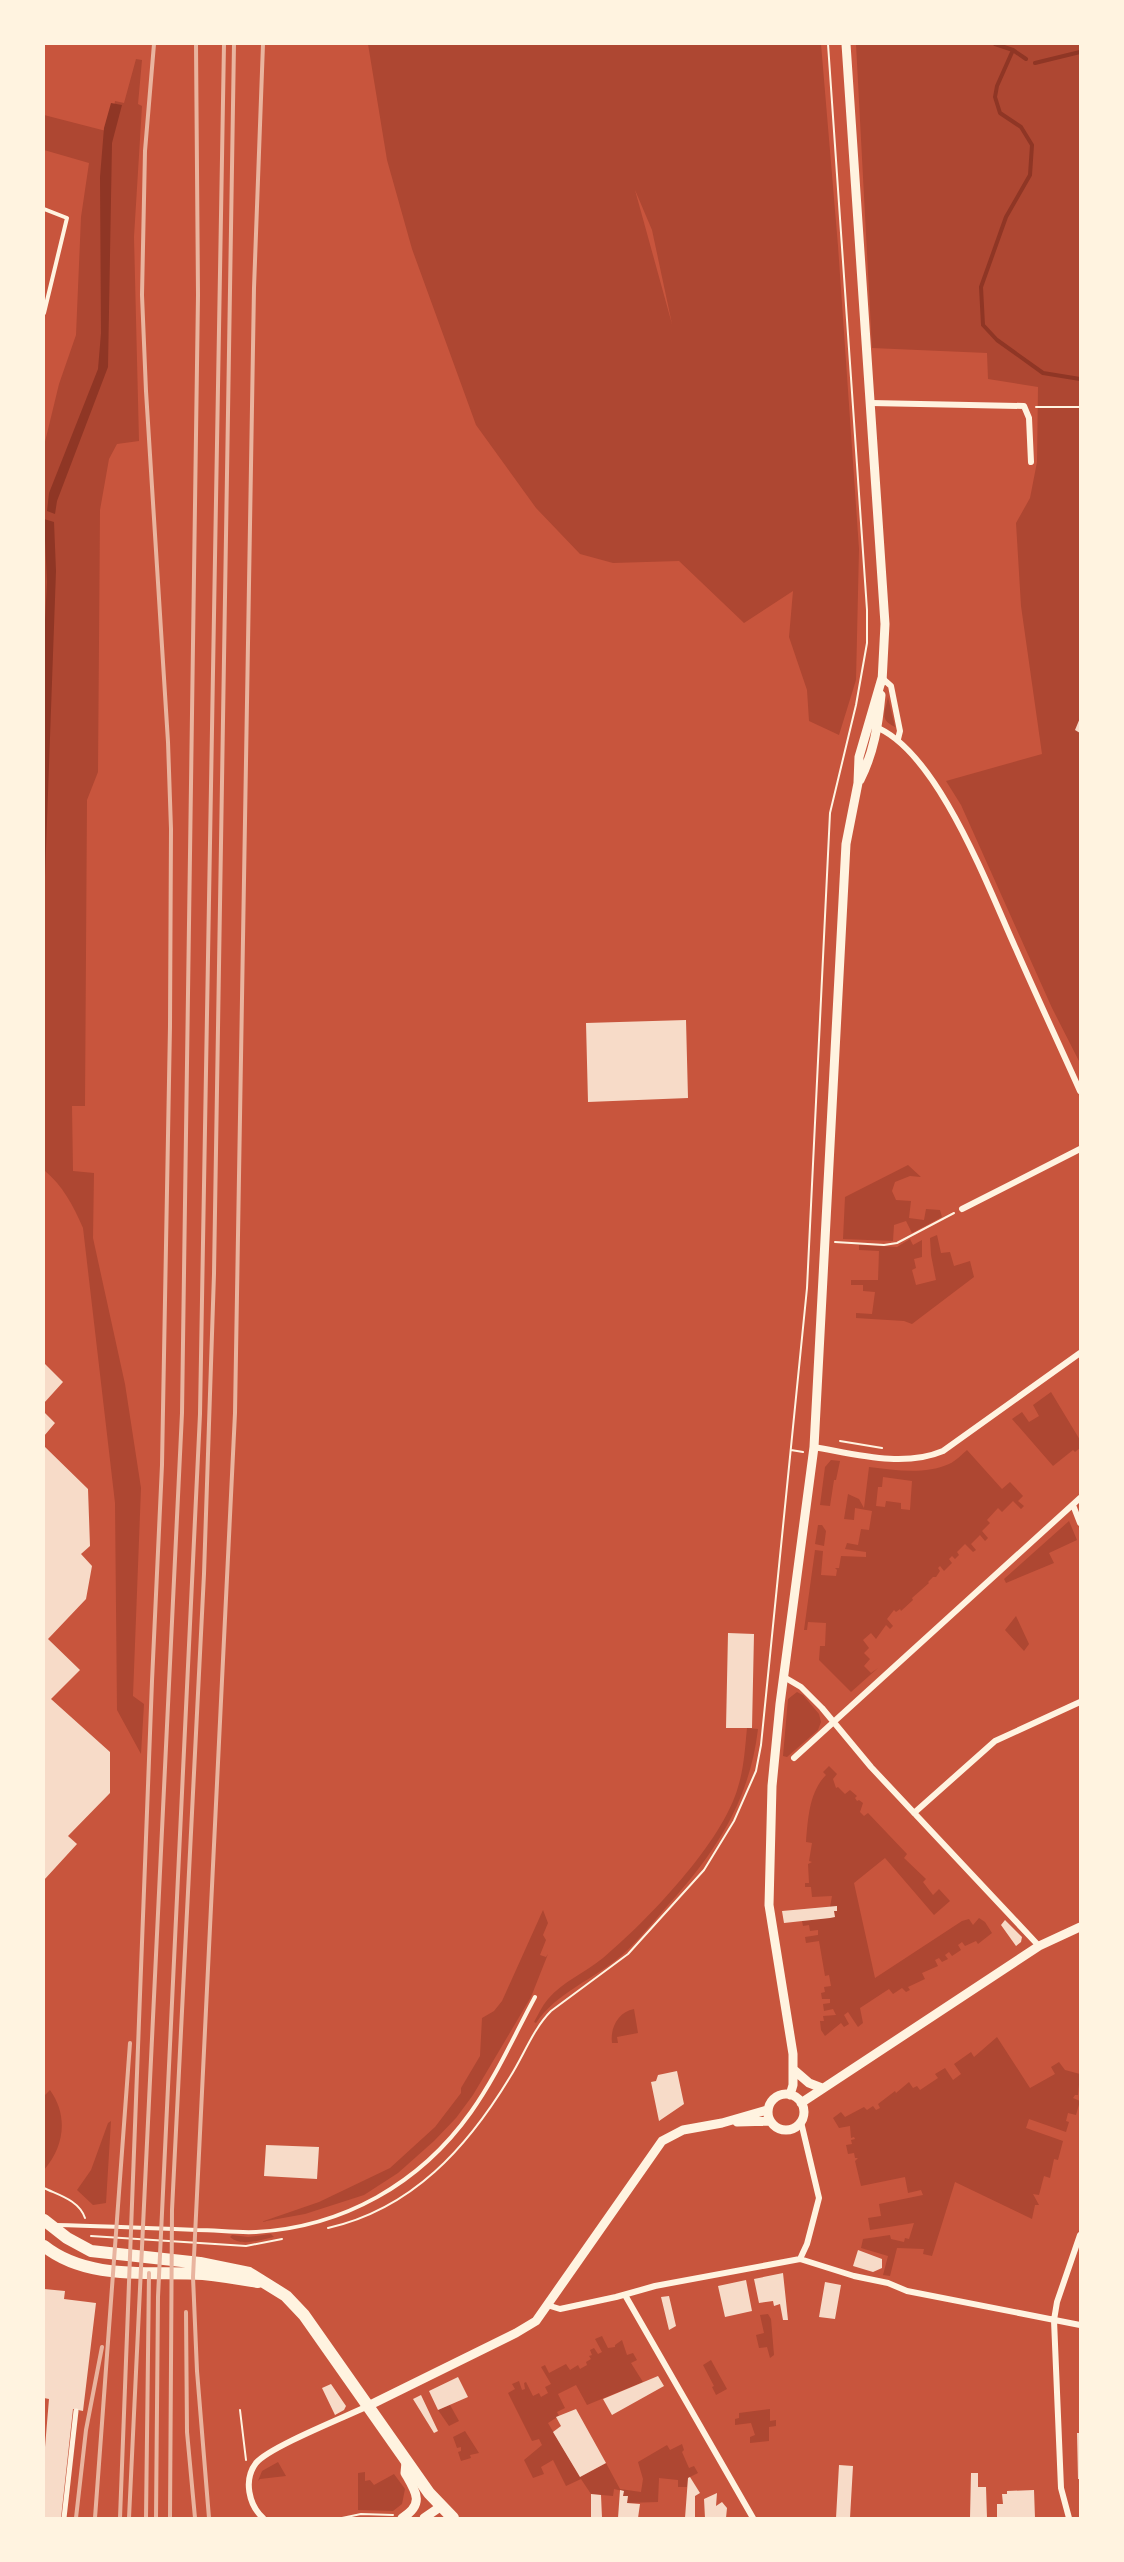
<svg xmlns="http://www.w3.org/2000/svg" width="1124" height="2562" viewBox="0 0 1124 2562" font-family="'Space Grotesk',sans-serif">
  <style>
    .green { fill: #ae4732; fill-rule: evenodd }
    .water { fill: #8f3625 }
    .lines { fill: none; stroke-linecap: round; stroke-linejoin: round }
    .stream { stroke: #8f3625; stroke-width: 4 }
    .building { fill: #f7dbc8 }
    .path { stroke: #fff3e0; stroke-width: 2 }
    .service { stroke: #fff3e0; stroke-width: 4 }
    .pedestrian { stroke: #fff3e0; stroke-width: 5 }
    .minor { stroke: #fff3e0; stroke-width: 6 }
    .tertiary { stroke: #fff3e0; stroke-width: 9 }
    .primary { stroke: #fff3e0; stroke-width: 12 }
    .rail { stroke: #e9b49f; stroke-width: 4 }
  </style>
  <rect width="100%" height="100%" fill="#c8553d"/>
  <path class="green" d="M368 44H821L838 246 859 549 856 680 839 735 809 721 807 690 789 637 793 591 744 623 679 561 613 563 580 554 536 508 476 425 412 249 387 160ZM635 190 652 230 672 324Z
    M856 44H1080V1063L1052 1008 961 805 946 781 1042 754 1021 606 1016 523 1030 498 1037 462 1038 387 988 379 987 353 872 348Z
    M136 59 142 60 138 104 142 106 134 237 139 441 117 444 109 459 100 510 98 772 87 800 85 1106H72L73 1171 94 1173 93 1238 125 1384 141 1488 133 1696 144 1704 141 1754 117 1710 115 1503 83 1228C73 1205 63 1186 44 1170V446L59 384 76 335 81 217 89 163 44 150V115L110 132 115 101 124 103Z
    M888 697 895 727C879 719 885 713 888 697Z
    M908 1165 921 1177 910 1176 895 1182 892 1191 896 1200 911 1201 909 1218 924 1220 926 1209 940 1210 942 1217 912 1233 906 1221 894 1225 893 1241 843 1239 845 1197Z
    M937 1235 941 1253 950 1252 954 1266 970 1261 974 1277 912 1324 904 1321 856 1318V1313L872 1314 875 1292 863 1291V1285H851V1280H878L879 1251 859 1250V1245L897 1247 910 1239 913 1245 922 1240V1257L914 1259 916 1268 912 1270 916 1285 936 1280 931 1255 930 1238Z
    M1051 1392 1080 1440V1448L1075 1452 1073 1450 1053 1466 1012 1419 1022 1412 1029 1422 1039 1416 1033 1405Z
    M967 1450 1002 1489 1010 1482 1023 1496 1018 1501 1024 1506 1021 1509 1013 1501 1002 1512 998 1508 987 1520 990 1523 982 1531 988 1538 985 1541 980 1535 971 1544 976 1550 973 1552 965 1544 957 1552 959 1555 955 1559 952 1556 949 1559 952 1563 944 1571 940 1566 938 1568 940 1571 936 1577H933L928 1582 929 1583 912 1598 913 1600 901 1611 900 1609 896 1612 894 1610 887 1619 893 1626 890 1629 886 1625 876 1639 871 1633 863 1640 869 1648 864 1653 870 1659 864 1666 871 1673 878 1668 851 1692 819 1660 820 1646H825L826 1623 808 1622 807 1630H804L815 1550 823 1551 821 1575 836 1576 837 1570 835 1568H839L841 1556 866 1557V1552L845 1549 847 1543 858 1545 861 1529 869 1530 872 1511 855 1508 854 1520 844 1519 848 1494 859 1499 864 1508 869 1467C895 1470 924 1475 949 1464 956 1461 962 1454 967 1450ZM883 1477 912 1481 910 1510 901 1509V1503L886 1501 885 1507 876 1506 878 1487H882Z
    M831 1460 840 1461 836 1480H834L830 1506 820 1505 825 1467Z
    M1069 1521 1077 1540 1049 1553 1054 1563 1006 1583 1004 1579Z
    M818 1525H822L826 1531 824 1546 815 1544Z
    M1016 1616 1029 1644 1024 1651 1005 1630Z
    M797 1692 803 1695 819 1714 821 1722 818 1730 787 1757 783 1756 788 1699Z
    M747 1728 758 1729C749 1805 712 1857 662 1912 649 1927 636 1943 621 1956 594 1979 556 1993 536 2023L534 2022C538 2015 542 2006 548 1999 562 1982 586 1972 603 1958 647 1921 723 1842 738 1787 744 1768 745 1748 747 1728Z
    M829 1766 837 1774 833 1779 836 1788 838 1787 845 1794 850 1790 857 1796 855 1798 857 1801 859 1800 863 1803 860 1812 864 1816 868 1813 907 1854 904 1858 926 1879 923 1882 933 1895 939 1889 950 1901 934 1915 885 1858 854 1883 875 1978 962 1921 969 1919 973 1925 979 1918 985 1922 992 1933 978 1944 976 1941 965 1946 962 1942 958 1945 961 1950 952 1956 949 1952 945 1955 948 1959 942 1962 939 1958 935 1960 938 1966 922 1973 925 1979 908 1987 910 1990 906 1992 902 1988 893 1994 889 1989 860 2008 863 2023 858 2027 848 2012 844 2015 849 2024 844 2027 841 2023 825 2036 821 2030 820 2021H824L823 2016 836 2015 833 2009 824 2011 823 2004 830 2003V1999H822L821 1993 825 1992 824 1987 831 1986 829 1975 825 1976 819 1941 806 1943 805 1937 818 1935V1930L810 1931 809 1925 803 1926 802 1921 835 1917 834 1911 837 1910V1906L830 1907 832 1896 812 1897 811 1887H805V1883H809L808 1864 812 1862 809 1861 812 1843 806 1842C808 1819 809 1792 826 1775L823 1772Z
    M543 1910 548 1923 543 1935 546 1940 540 1955 546 1957 548 1954 531 1997 473 2095 456 2118 434 2141 398 2173 364 2195 305 2214 261 2222 319 2202 390 2168 435 2127 461 2093V2088L480 2056 482 2018 494 2011 502 2001Z
    M634 2009 638 2033 617 2037 618 2043H612C610 2028 618 2012 634 2009Z
    M997 2037 1030 2088 1055 2074 1051 2067 1059 2062 1065 2070 1080 2074 1078 2095H1075L1073 2098 1080 2101 1076 2115 1068 2113 1066 2121 1069 2122 1066 2132 1029 2119 1026 2128 1063 2141 1058 2160 1054 2159 1050 2178 1044 2176 1039 2195 1033 2194 1039 2205H1035L1032 2219 955 2182 932 2256 923 2254 924 2249 897 2248 890 2276 883 2275 888 2256 861 2248 863 2239 890 2235 891 2239 904 2242 905 2238 909 2239 914 2223 870 2230 868 2218 881 2216 879 2204 923 2195 921 2190 908 2193 905 2177 861 2186 855 2161 858 2158H855L854 2153 848 2154 846 2145 852 2144 851 2140 855 2139 854 2137 851 2138 850 2126 839 2128 833 2118 841 2112 845 2117 864 2107 867 2110 873 2106 876 2110 880 2108 878 2104 895 2091 896 2093 909 2082 913 2088 917 2086 920 2090 938 2078 935 2074 945 2068 953 2080 961 2074 954 2064 971 2052 974 2057Z
    M50 2090C68 2115 65 2146 44 2170V2096Z
    M111 2121 106 2203 93 2205 77 2190 91 2170 108 2123Z
    M271 2234 274 2237C260 2240 241 2247 230 2237L232 2235 248 2237Z
    M768 2314 771 2319 774 2355 770 2358 767 2347 759 2348 756 2335 764 2333 760 2315Z
    M602 2336 608 2348 615 2347V2345L622 2340 627 2355 633 2353 637 2360 631 2363 643 2382 587 2405 576 2385 558 2394 565 2408 557 2412 559 2416 548 2423 580 2477 606 2463 620 2489 641 2492 643 2479 638 2462 667 2445 670 2450 682 2444 684 2450 682 2452 689 2468 694 2466 698 2473 688 2478 687 2487H678V2480L659 2478 658 2502 627 2503 628 2496H623V2491L614 2489 613 2496 591 2494 581 2479 566 2486 553 2460 541 2467 544 2474 533 2478 524 2460 542 2445 539 2439 532 2441 508 2393 515 2389 512 2384 519 2381 522 2390 525 2389 524 2383 526 2382 533 2396 539 2393 541 2397 548 2393 545 2387 551 2384 541 2367 545 2365 549 2373 566 2364 570 2370 578 2365 580 2369 587 2365 586 2362 591 2359 589 2356 592 2355 590 2350 594 2348 598 2354 602 2352 595 2339Z
    M711 2360 727 2389 716 2395 712 2387 714 2386 703 2365Z
    M450 2405 459 2421 449 2426 438 2410Z
    M770 2409V2421L776 2420V2426L769 2427V2441L750 2443V2437L755 2435 751 2423 735 2425V2419L739 2418V2413Z
    M465 2431 479 2453 470 2455 471 2458 461 2461 458 2452 461 2451V2447L457 2448 453 2437Z
    M278 2462 286 2476 260 2479 258 2481 262 2471Z
    M365 2472V2481L370 2480 374 2485 394 2474 405 2489 402 2504 393 2511 358 2510V2473Z"/>
  <path class="water" d="M111 103 122 105 112 143 108 367 57 501 55 514 47 511 49 493 98 369 101 333 100 177 104 128Z
    M44 519 54 522 56 571 44 904V640L47 582Z"/>
  <g class="lines">
    <path class="stream" d="M995 44 1013 50 1026 59
      M1013 50 997 86 995 97 1000 113 1021 127 1032 145 1030 175 1006 217 981 287 983 325 997 340 1043 373 1080 379
      M1035 63 1080 52"/>
  </g>
  <path class="building" d="M1080 718V733L1075 730Z
    M686 1020 688 1098 588 1102 586 1023Z
    M44 1363 63 1382 44 1403Z
    M44 1412 55 1423 44 1436Z
    M44 1446 88 1489 90 1546 81 1554 92 1566 86 1599 48 1639 80 1670 51 1699 110 1752V1793L68 1836 77 1844 44 1880Z
    M728 1633 754 1634 752 1728H726Z
    M837 1906V1911H834L835 1917 830 1918 784 1923 782 1911Z
    M1005 1920 1022 1937 1021 1942 1016 1946 1001 1925Z
    M677 2071 684 2104 659 2121 651 2082 656 2081 658 2075Z
    M266 2145 319 2147 317 2179 264 2176Z
    M858 2250 882 2259V2268L873 2272 853 2266Z
    M783 2273 788 2320H783L780 2304 774 2306 773 2301 759 2303 754 2279Z
    M746 2280 752 2311 725 2317 718 2286Z
    M825 2282 841 2285 835 2319 819 2317Z
    M44 2289 65 2291 64 2299 96 2303 83 2411 73 2409 61 2518H44V2459L49 2399 44 2398Z
    M669 2296 676 2326 669 2330 661 2297Z
    M658 2376 664 2386 612 2415 603 2399Z
    M458 2377 468 2397 438 2410 429 2391Z
    M331 2384 346 2406 344 2410 335 2415 322 2388Z
    M421 2395 438 2431 434 2433 413 2399Z
    M576 2409 606 2463 580 2477 553 2432 561 2426 556 2417Z
    M1077 2433H1080V2479H1078Z
    M839 2465 853 2466 850 2518H836Z
    M971 2473H978V2487H986L987 2518H970Z
    M690 2477 700 2493 695 2496V2518H685L688 2478Z
    M620 2490 624 2491 623 2496H628L627 2503 640 2504 638 2518H618Z
    M1034 2490 1035 2518H997V2504H1003L1002 2494H1007V2491Z
    M717 2493 716 2506 722 2502 727 2508 726 2518H705L704 2499Z
    M591 2494 601 2495 602 2518H591Z"/>
  <g class="lines">
    <path class="path" d="M1036 407H1080
      M835 1242 884 1245 897 1243 954 1213
      M840 1441 882 1448
      M791 1450 803 1452
      M44 2188C58 2195 79 2200 85 2218
      M328 2228C412 2209 467 2148 510 2077 524 2055 533 2029 551 2011L628 1954 704 1870 734 1821 756 1771 761 1745 807 1288 830 813 856 705 867 643V610L828 44
      M91 2236 246 2246 282 2239
      M240 2410 246 2460
      M342 2518 361 2514 393 2515"/>
    <path class="service" d="M44 209 67 218 44 313
      M56 2225C103 2226 150 2228 197 2230 216 2230 236 2233 256 2232 343 2227 420 2184 471 2112 496 2077 514 2036 535 1997"/>
    <path class="pedestrian" d="M64 2518 76 2411"/>
    <path class="minor" d="M871 403 1024 406 1029 418 1031 462
      M882 678 891 686 900 731 898 739
      M873 726C937 748 989 890 1016 949 1037 997 1059 1044 1080 1091
      M962 1209 1080 1149
      M814 1447C855 1454 903 1468 943 1451L1080 1353
      M1073 1505 1080 1523
      M784 1677 801 1687 822 1708 871 1767 1039 1946
      M794 1758 1080 1498
      M914 1813 995 1741 1080 1702
      M800 2259 807 2244 819 2198 801 2122
      M625 2295 753 2518
      M547 2305 560 2309 616 2297 655 2286 800 2259 854 2276 888 2283 907 2291 1080 2325
      M263 2518C249 2505 243 2480 256 2463 269 2447 345 2417 368 2406
      M1069 2518 1061 2488 1054 2320 1057 2302 1080 2235"/>
    <path class="tertiary" d="M846 44 885 624 882 682
      M860 780C874 752 878 726 881 695
      M794 2070 809 2083 822 2088
      M768 2112a18 18 0 1 1 36 0a18 18 0 1 1-36 0Z
      M790 2095 793 2085V2054L769 1905 772 1786 780 1704 814 1447 846 844 858 783 859 757 882 678
      M801 2103 1039 1946 1080 1927
      M737 2122 770 2121
      M368 2406 516 2333 536 2321 662 2141 683 2130 722 2123 767 2110
      M402 2518C425 2504 416 2492 405 2473L406 2462
      M424 2518 440 2507"/>
    <path class="primary" d="M44 2220 67 2238 91 2251 200 2263 249 2273 286 2296 304 2315 429 2493 453 2518
      M44 2246C88 2281 150 2271 203 2274 221 2276 240 2279 258 2282"/>
    <path class="rail" d="M186 2312 187 2432 195 2518
      M76 2518 86 2430 102 2347
      M95 2518 130 2043
      M120 2518 152 1681 162 1465 170 1026 171 829 168 742 146 391 142 295 145 151 154 44
      M129 2518 182 1413 198 295 196 44
      M146 2518 149 2273
      M156 2518 158 2297 200 1414 224 44
      M170 2518 172 2210 204 1574 214 1274 234 44
      M209 2518 197 2371 193 2277 235 1413 254 288 263 44"/>
  </g>
  <rect width="1124" height="2562" fill="none" stroke="#fff3e0" stroke-width="90"/>
</svg>
